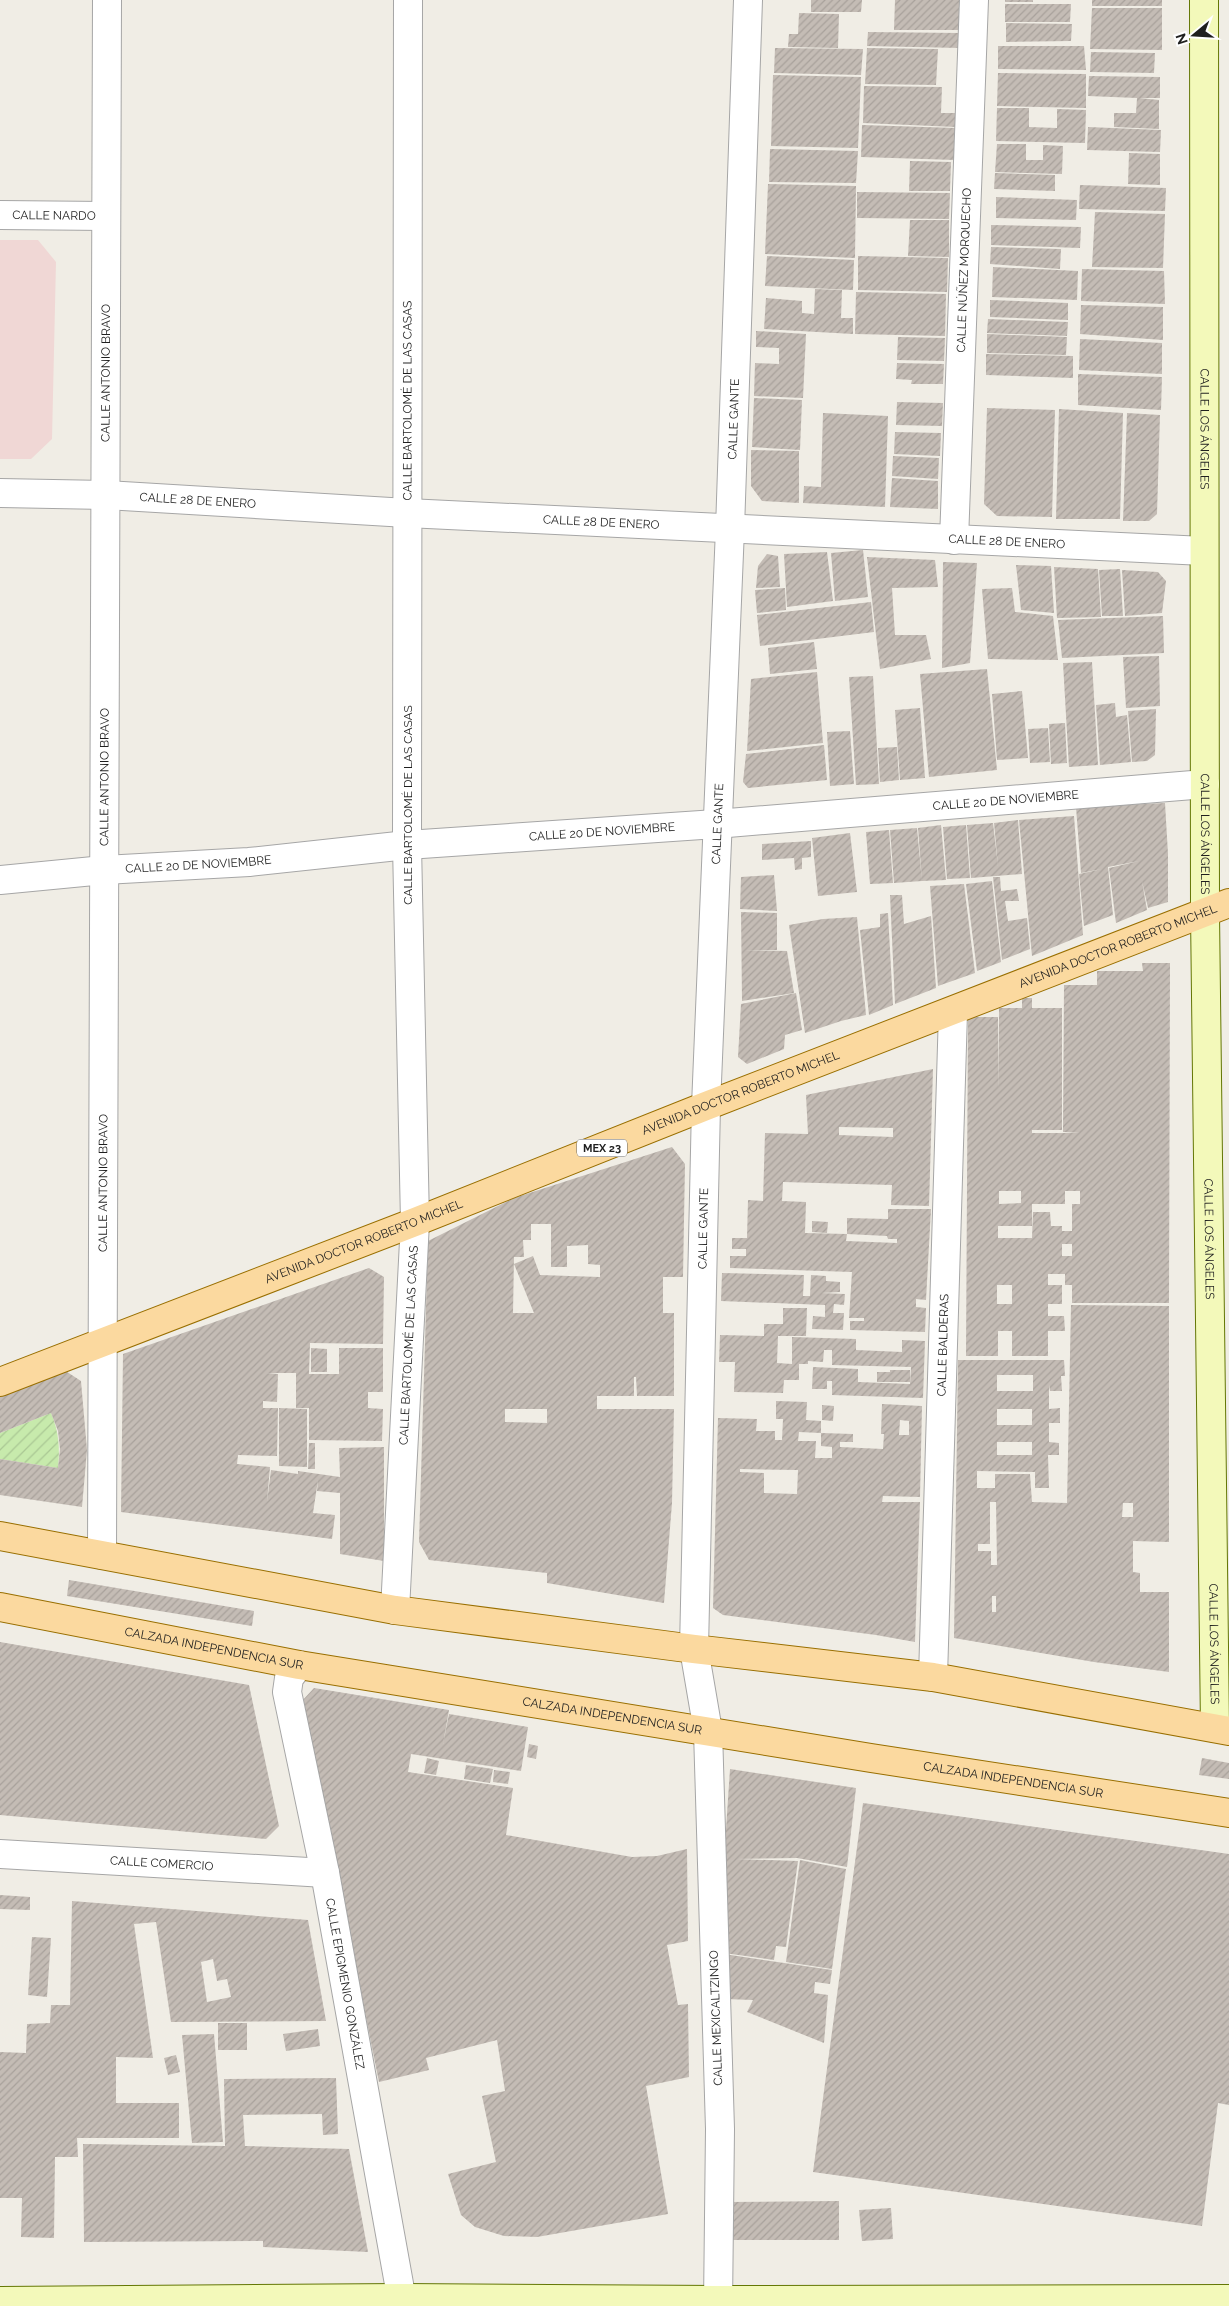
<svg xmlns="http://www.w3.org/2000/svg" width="1229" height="2306" viewBox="0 0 1229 2306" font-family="Raleway,sans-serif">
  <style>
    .commercial { fill: #f0d7d5 }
    .garden { fill: url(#garden-furrows) }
    .building { fill: url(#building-hatch); fill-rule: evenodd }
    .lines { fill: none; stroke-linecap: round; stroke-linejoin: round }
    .street-casing { stroke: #a6a6a6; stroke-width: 30 }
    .secondary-casing { stroke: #647705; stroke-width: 30 }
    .primary-casing { stroke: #996f01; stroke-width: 30 }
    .street { stroke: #fff; stroke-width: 28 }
    .secondary { stroke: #f3f9ba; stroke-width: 28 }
    .primary { stroke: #fbd99f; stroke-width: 28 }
    .labels { text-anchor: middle; stroke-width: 5; stroke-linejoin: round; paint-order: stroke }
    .shield { fill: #fff; stroke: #626262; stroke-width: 1 }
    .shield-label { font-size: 11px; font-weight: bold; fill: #1f1f1f }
    .street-label { font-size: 12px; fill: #1f1f1f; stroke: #fff }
  </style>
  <defs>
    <pattern id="garden-furrows" width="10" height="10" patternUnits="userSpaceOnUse" patternTransform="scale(1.25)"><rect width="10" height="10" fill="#c7eaac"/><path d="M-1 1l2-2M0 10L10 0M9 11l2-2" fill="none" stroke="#aac894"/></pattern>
    <pattern id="building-hatch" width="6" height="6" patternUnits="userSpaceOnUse" patternTransform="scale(1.25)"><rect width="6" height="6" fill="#c4bcb5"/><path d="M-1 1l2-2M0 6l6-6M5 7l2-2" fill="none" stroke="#a8a19b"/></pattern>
  </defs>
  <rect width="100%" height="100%" fill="#f0ede5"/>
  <path class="commercial" d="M0 240H38L56 262 52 439 31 459H0Z"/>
  <path class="garden" d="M51 1413C59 1432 60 1448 58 1468L0 1459V1433Z"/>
  <path class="building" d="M811 0H862L861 12H811Z
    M895 0H961L960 30H894Z
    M1005 0H1033V2H1005Z
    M1092 0H1162V6H1092Z
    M1005 4H1071L1070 22H1005Z
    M1092 8H1162V50L1090 49Z
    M799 13 839 14 838 48 788 47 789 34H798Z
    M1006 23 1072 24 1071 41 1006 42Z
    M868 32 960 33V48L867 46Z
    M998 46H1084L1086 70 998 69Z
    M775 48 863 49 861 75 774 73Z
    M867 48 938 49 936 85 865 84Z
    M1091 52 1155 53 1154 73 1090 72Z
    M998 73 1086 74V108L997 106Z
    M773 75 861 77 858 148 771 146Z
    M1089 76 1160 77V98H1139L1159 100V129L1114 127V113H1136L1137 98 1088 96Z
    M864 86 942 87 941 113H956V127L863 123Z
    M997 108H1029V127L1057 128V109L1086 110 1085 143 996 141Z
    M862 125 956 128 955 160 861 157Z
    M1088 127 1161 130 1160 152 1087 150Z
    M997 144H1026V160H1043V145L1063 146 1062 174 995 172Z
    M770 149 858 151 856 183 769 182Z
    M1129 153 1160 154V185L1128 184Z
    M910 161 951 162 950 191H909Z
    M995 173 1055 175V191L994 189Z
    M768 184 856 186 855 258 765 254Z
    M1080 185 1166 188 1165 211 1079 209Z
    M857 192 950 193 949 219 857 218Z
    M996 197 1077 200 1076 220 996 218Z
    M1095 212 1165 214 1163 268 1092 267Z
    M910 220H949V257L908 256Z
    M991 225 1081 227 1080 248 991 245Z
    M991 247 1061 249 1060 269 990 264Z
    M767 256 854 260 853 290 765 286Z
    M858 256 948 258 947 292 858 290Z
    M993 267 1078 271 1077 300 992 297Z
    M1082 269 1164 271 1165 304 1081 301Z
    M815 289 842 290 841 318H853V334L764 329 766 298 802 301V313L814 314Z
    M856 292 946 294 945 336 855 334Z
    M990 300 1068 303V320L990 317Z
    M1081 305 1163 307V340L1080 334Z
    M988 319 1068 322 1067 336 987 333Z
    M756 331 806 334 803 398 754 396 755 363 779 364V348L756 347Z
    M987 334 1067 337 1066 355 987 353Z
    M898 337 945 338 944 361 897 360Z
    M1080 339 1162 343V374L1079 370Z
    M986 354 1073 356V378L986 375Z
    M897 363 944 364 943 384H911L912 380 896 379Z
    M1078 374 1162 377 1161 410 1078 405Z
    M754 398 802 400 800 450 752 447Z
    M897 402 943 403 942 426 896 425Z
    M987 408 1055 410 1052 517 997 516 984 504Z
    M1059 409 1123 413 1120 519H1056Z
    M823 413 888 416 885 507 803 503 804 486 821 487Z
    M1127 413 1160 415 1157 514 1149 521H1123Z
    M895 432 941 433 940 456 894 454Z
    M751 450 799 451V503L762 501 751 486Z
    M893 456 939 458 938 479 892 476Z
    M892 478 938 481V509L890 507Z
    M863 550 868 597 835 601 831 553Z
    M827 552 833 601 787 607 784 554Z
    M767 554 778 556 780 587 756 588 758 566Z
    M867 557 935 560 938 587 892 588 895 635H926L931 659 880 669Z
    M943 562 977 563 970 663 942 668Z
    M1016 565 1051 566 1054 613 1021 610Z
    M1054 567 1098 569 1101 617 1057 618Z
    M1120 569 1123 616H1102L1099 570Z
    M1122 570 1158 572 1166 581 1162 613 1125 616Z
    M785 588 786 610 757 613 755 590Z
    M1012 588 1015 612 1053 616 1058 660 988 659 982 589Z
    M871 602 874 632 760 646 757 615Z
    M1163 616 1164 653 1062 658 1058 620Z
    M814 642 817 669 770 674 768 648Z
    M1159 656 1160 706 1126 708 1123 657Z
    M1092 662 1098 765 1069 767 1063 663Z
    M987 669 997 770 929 777 920 674Z
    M817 672 823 743 747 751 751 679Z
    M873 676 879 784 856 785 849 677Z
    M1022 691 1028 758 997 760 992 694Z
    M1115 703 1116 717 1127 715 1131 762 1100 765 1096 705Z
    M920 708 925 778 900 780 895 710Z
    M1156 709 1155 755 1147 761 1132 762 1128 711Z
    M1065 723 1067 763 1051 764 1049 724Z
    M1048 728 1050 762 1030 763 1028 729Z
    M850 731 854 784 830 786 827 732Z
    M824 745 827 780 748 788 743 782 746 754Z
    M897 747 899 780 880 782 878 748Z
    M1165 803 1168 854V902L1148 908 1142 881 1147 910 1116 923 1109 868 1139 861 1108 867 1113 915 1084 926 1079 874 1102 869 1081 873 1076 807Z
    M1074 816 1083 935 1032 956 1019 820Z
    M1018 820 1022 874 971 878 967 825 993 823 998 866 994 823Z
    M941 825 946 880 922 881 918 828Z
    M966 825 970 878 947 879 943 827Z
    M917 828 922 881 894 883 890 830Z
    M889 830 893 883 870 884 866 832Z
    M850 833 857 892 818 896 812 838Z
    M811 841V857L802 858V869L795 870 794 858 762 860V844Z
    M774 875 777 911 740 909 741 877Z
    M993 877H1000L1001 891 1017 889 1019 901H1005L1008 921 1027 918 1030 949 1002 960Z
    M992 881 1001 962 977 971 966 884Z
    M964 884 975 973 938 986 930 886Z
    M890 895H902L904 924 931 916 936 988 895 1004Z
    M741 912 777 913V950H744L787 951 794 993 742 1001Z
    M888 913 893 1005 869 1015 860 930 880 927V914Z
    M857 917 866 1015 841 1021 805 1033 789 925 823 919 836 996 823 919Z
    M1142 963H1170L1169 1303H1072V1285H1065V1274H1048V1285H1062V1304H1048V1316H1064L1065 1331H1048V1356H1012V1331H998V1356H966L968 1017H998L999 1089V1008H1022V998H1032V1008H1062V1130H1032V1133H1080L1063 1132 1064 985H1097V971H1143ZM999 1191H1021V1203L999 1204ZM1065 1191H1080V1204H1072V1231H1062V1226H1051L1050 1212H1033L1032 1238H998V1226H1032V1204H1065ZM1062 1244H1072V1256H1062ZM997 1285H1012V1304H997Z
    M796 993 802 1030 785 1035 784 1049 747 1064 738 1057 741 1004Z
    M933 1069 929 1206 891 1205 892 1185 783 1182 782 1201 806 1202 805 1233 847 1234V1218L888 1219V1209H931L926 1300 916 1299V1307L926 1308 925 1332 850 1330V1321H864V1318H849L852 1272 730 1268V1256H746V1249H732V1238H747L748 1200 763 1201 765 1133 808 1134 806 1095ZM839 1127 893 1128V1137L839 1135ZM847 1234 887 1236 888 1239H897V1243L846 1241Z
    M672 1147 685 1164 683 1277H663V1313H674V1396H637L636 1377H634V1396H597V1409H674L672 1503 664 1603 547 1583V1573L429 1560 419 1542 428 1241 514 1198ZM531 1224H551V1267H567V1246L588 1245V1264L600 1265V1277L540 1275 533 1256 514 1264 534 1313H513L514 1257H524L523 1240H531ZM505 1409H547V1423L505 1422Z
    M812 1221 828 1222 827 1233 812 1232Z
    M369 1268 384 1277 383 1344 310 1343 309 1374H339V1348H383V1392H368V1408L383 1409 382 1441 309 1440V1408H296V1373H267L278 1374 277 1402 263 1401V1408H278L277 1456 238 1455 237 1464 270 1467 267 1502 271 1470 298 1474V1471L340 1477 339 1448 384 1447V1561L340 1554V1493L317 1491 318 1480 313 1513 335 1515 332 1539 121 1512 123 1354Z
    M722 1273 804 1275 803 1296H810L811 1275 826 1276V1281L840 1282V1292L821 1293 845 1294 844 1305 834 1304 833 1313H844L843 1330 812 1329 813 1316 825 1317V1305L721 1301Z
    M1071 1305 1169 1306V1542L1133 1541V1572L1140 1573V1592H1169V1672L1094 1662 954 1638 958 1360H1064L1065 1376H1061L1062 1391H1050L1049 1385V1409L1060 1408V1423H1049V1442L1059 1443V1455H1048L1049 1488H1035V1472L977 1471V1488H995V1474H1030L1032 1502 1067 1503ZM997 1375H1033V1391H997ZM997 1409H1032V1425H997ZM997 1442H1032V1455H997ZM990 1502H996L997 1565H991V1551H978V1544H990ZM1123 1503H1133V1517H1122ZM992 1596H996V1612H992Z
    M783 1308H807L806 1336H778L777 1363 792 1364V1337L856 1339V1350L902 1352V1340L925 1341 923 1398 832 1395V1381H827V1389H812L813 1367 858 1369V1382L910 1384 911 1367 832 1365V1350H824L823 1362 808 1361V1364H799V1380H784L783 1393 734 1392 735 1362H719L720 1335 764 1336V1324H783Z
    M311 1348 327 1349V1372H311Z
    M61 1368 81 1381 87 1450 82 1507 0 1495V1459L58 1468 60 1449 58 1431 51 1413 0 1433V1391Z
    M890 1370H910V1382H877V1372H890Z
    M776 1401 807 1402 806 1420 821 1421V1433L799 1432 798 1441H816L815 1458H832V1447L821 1446V1433L853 1434V1442H840V1447L883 1449 884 1434H881L882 1404 922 1406 920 1497 883 1496 882 1502H920L915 1642 876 1635 723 1615 713 1608 718 1418 757 1419 756 1431H775V1440H782L783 1419H776ZM900 1420 909 1421V1435H899ZM740 1469 798 1470 797 1494 764 1493V1473L740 1472Z
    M822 1405 834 1406 833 1421 822 1420Z
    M279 1408 307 1409V1467L279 1466Z
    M309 1443H315V1469H308Z
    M69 1580 254 1611 252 1626 67 1596Z
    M0 1642 249 1685 279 1826 266 1839 0 1815Z
    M314 1688 449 1710 443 1744 449 1714 528 1727 521 1771 411 1754 408 1772 513 1788 506 1835 632 1857 657 1856 687 1849 688 1941 667 1945 678 2005 688 2004 689 2077 646 2086 668 2214 537 2237 504 2236 475 2227 461 2215 448 2174 496 2162 482 2096 505 2091 497 2040 426 2058 429 2070 379 2082 302 1701Z
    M529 1744 538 1746 536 1759 527 1757Z
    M427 1758 439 1761 436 1775 424 1773Z
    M1202 1758 1229 1763V1779L1199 1775Z
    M466 1765 493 1769 490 1783 464 1779Z
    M730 1769 856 1788 847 1867 797 1858 737 1859 798 1861 786 1947 776 1946 774 1960 724 1953V1859Z
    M494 1770 510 1772 508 1784 493 1782Z
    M863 1803 1229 1854V2105L1218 2103 1202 2226 813 2172Z
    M800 1860 846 1869 832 1969 786 1962Z
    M0 1895 30 1897V1910L0 1909Z
    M72 1901 308 1920 326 2021 171 2022 156 1922 134 1924 153 2058 116 2057V2103H179V2138H77L78 2157H55L54 2238 21 2237 22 2198H0V2052L26 2053 27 2024 50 2023 51 2005H70ZM213 1959 217 1981 227 1979 231 1997 207 2002 201 1962Z
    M32 1937 51 1938 47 1997 28 1995Z
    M724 1954 832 1970 830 1984 815 1982 814 1993 828 1995 824 2043 747 2012 753 2000 725 1999Z
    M218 2023H247V2050H218Z
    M318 2029 320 2046 286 2051 283 2034Z
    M214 2034 223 2142 192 2143 182 2035Z
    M176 2055 180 2072 168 2075 164 2058Z
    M336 2078 338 2134 323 2135 322 2114 243 2115 245 2146 349 2149 368 2252 263 2247V2241L84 2242 83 2144 225 2146 224 2079Z
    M839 2201V2240H725V2202Z
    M891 2208 893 2239 862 2241 859 2210Z"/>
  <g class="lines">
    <g class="street-casing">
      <g id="street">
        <path id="s1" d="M0 215 106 216"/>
        <path id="s2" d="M0 493 106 495 407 513 1204 551"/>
        <path id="s3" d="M954 540 974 0"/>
        <path id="s4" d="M0 880 104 870 249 862 407 845 716 824 1205 784"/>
        <path id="s5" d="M102 1555 107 0"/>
        <path id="s6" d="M395 1610 415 1222 407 845 408 0"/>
        <path id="s7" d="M299 1665 289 1678 287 1692 325 1873 403 2306"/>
        <path id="s8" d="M933 1677 953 1012"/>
        <path id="s9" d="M0 1854 325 1873"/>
        <path id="s10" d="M718 2306 720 2129 708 1731 694 1649 706 1106 730 529 748 0"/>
      </g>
    </g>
    <g class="secondary-casing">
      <g id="secondary">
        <path id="s11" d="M1204 0 1205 914 1215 1728"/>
        <path d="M0 2301 402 2298 718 2300 1229 2299"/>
      </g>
    </g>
    <g class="primary-casing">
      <g id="primary">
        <path id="s12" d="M0 1382 415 1222 706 1106 1229 903"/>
        <path d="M0 1536 395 1610 694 1649 933 1677 1229 1731"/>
        <path id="s13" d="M0 1607 299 1665 871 1758 1229 1813"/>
      </g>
    </g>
    <use href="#street" class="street"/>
    <use href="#secondary" class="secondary"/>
    <use href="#primary" class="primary"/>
  </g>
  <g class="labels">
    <rect class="shield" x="577" y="1139.5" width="50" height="17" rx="4"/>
    <g class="shield-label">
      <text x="602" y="1152">MEX 23</text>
    </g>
    <g class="street-label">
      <text dy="4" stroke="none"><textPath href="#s1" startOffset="54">CALLE NARDO</textPath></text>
      <text dy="4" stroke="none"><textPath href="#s3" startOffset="270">CALLE NÚÑEZ MORQUECHO</textPath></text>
      <text dy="4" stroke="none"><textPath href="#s5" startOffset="1182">CALLE ANTONIO BRAVO</textPath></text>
      <text dy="4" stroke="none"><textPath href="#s6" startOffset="1210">CALLE BARTOLOMÉ DE LAS CASAS</textPath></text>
      <text dy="4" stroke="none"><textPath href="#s10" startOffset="1889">CALLE GANTE</textPath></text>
      <text dy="4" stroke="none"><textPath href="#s11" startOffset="429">CALLE LOS ÁNGELES</textPath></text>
      <text dy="4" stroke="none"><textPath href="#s2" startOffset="198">CALLE 28 DE ENERO</textPath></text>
      <text dy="4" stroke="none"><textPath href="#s2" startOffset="602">CALLE 28 DE ENERO</textPath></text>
      <text dy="4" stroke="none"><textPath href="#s2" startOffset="1008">CALLE 28 DE ENERO</textPath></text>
      <text dy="4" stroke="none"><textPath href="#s5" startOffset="778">CALLE ANTONIO BRAVO</textPath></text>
      <text dy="4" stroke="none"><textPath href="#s4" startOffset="1009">CALLE 20 DE NOVIEMBRE</textPath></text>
      <text transform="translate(408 805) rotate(-90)" y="4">CALLE BARTOLOMÉ DE LAS CASAS</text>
      <text dy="4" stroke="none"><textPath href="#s10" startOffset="1484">CALLE GANTE</textPath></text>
      <text dy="4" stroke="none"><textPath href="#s4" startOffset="604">CALLE 20 DE NOVIEMBRE</textPath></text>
      <text dy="4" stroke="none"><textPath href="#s11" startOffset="834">CALLE LOS ÁNGELES</textPath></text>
      <text dy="4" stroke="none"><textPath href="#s4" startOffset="199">CALLE 20 DE NOVIEMBRE</textPath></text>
      <text dy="4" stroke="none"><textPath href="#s12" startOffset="1200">AVENIDA DOCTOR ROBERTO MICHEL</textPath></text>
      <text dy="4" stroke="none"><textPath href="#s12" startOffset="795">AVENIDA DOCTOR ROBERTO MICHEL</textPath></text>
      <text dy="4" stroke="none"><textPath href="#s5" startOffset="372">CALLE ANTONIO BRAVO</textPath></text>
      <text dy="4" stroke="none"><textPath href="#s10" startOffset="1079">CALLE GANTE</textPath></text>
      <text dy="4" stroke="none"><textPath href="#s11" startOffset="1239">CALLE LOS ÁNGELES</textPath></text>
      <text dy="4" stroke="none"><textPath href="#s12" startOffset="390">AVENIDA DOCTOR ROBERTO MICHEL</textPath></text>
      <text dy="4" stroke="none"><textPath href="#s8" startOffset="332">CALLE BALDERAS</textPath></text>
      <text dy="4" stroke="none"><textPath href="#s6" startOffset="265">CALLE BARTOLOMÉ DE LAS CASAS</textPath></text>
      <text dy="4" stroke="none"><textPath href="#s11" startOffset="1644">CALLE LOS ÁNGELES</textPath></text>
      <text dy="4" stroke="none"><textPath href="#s13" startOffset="218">CALZADA INDEPENDENCIA SUR</textPath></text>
      <text dy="4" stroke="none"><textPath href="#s13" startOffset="622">CALZADA INDEPENDENCIA SUR</textPath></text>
      <text dy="4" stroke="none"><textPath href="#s13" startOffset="1028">CALZADA INDEPENDENCIA SUR</textPath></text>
      <text dy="4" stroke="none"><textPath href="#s9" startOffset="162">CALLE COMERCIO</textPath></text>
      <text dy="4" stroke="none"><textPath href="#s7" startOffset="328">CALLE EPIGMENIO GONZÁLEZ</textPath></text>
      <text transform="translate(716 2018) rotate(-92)" y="4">CALLE MEXICALTZINGO</text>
    </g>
  </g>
  <g transform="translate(1194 35) rotate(252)" stroke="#ffffff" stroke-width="4" paint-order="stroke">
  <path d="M0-4L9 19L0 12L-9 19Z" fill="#1f1f1f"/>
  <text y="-8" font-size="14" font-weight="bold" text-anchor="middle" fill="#1f1f1f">N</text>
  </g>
</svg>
